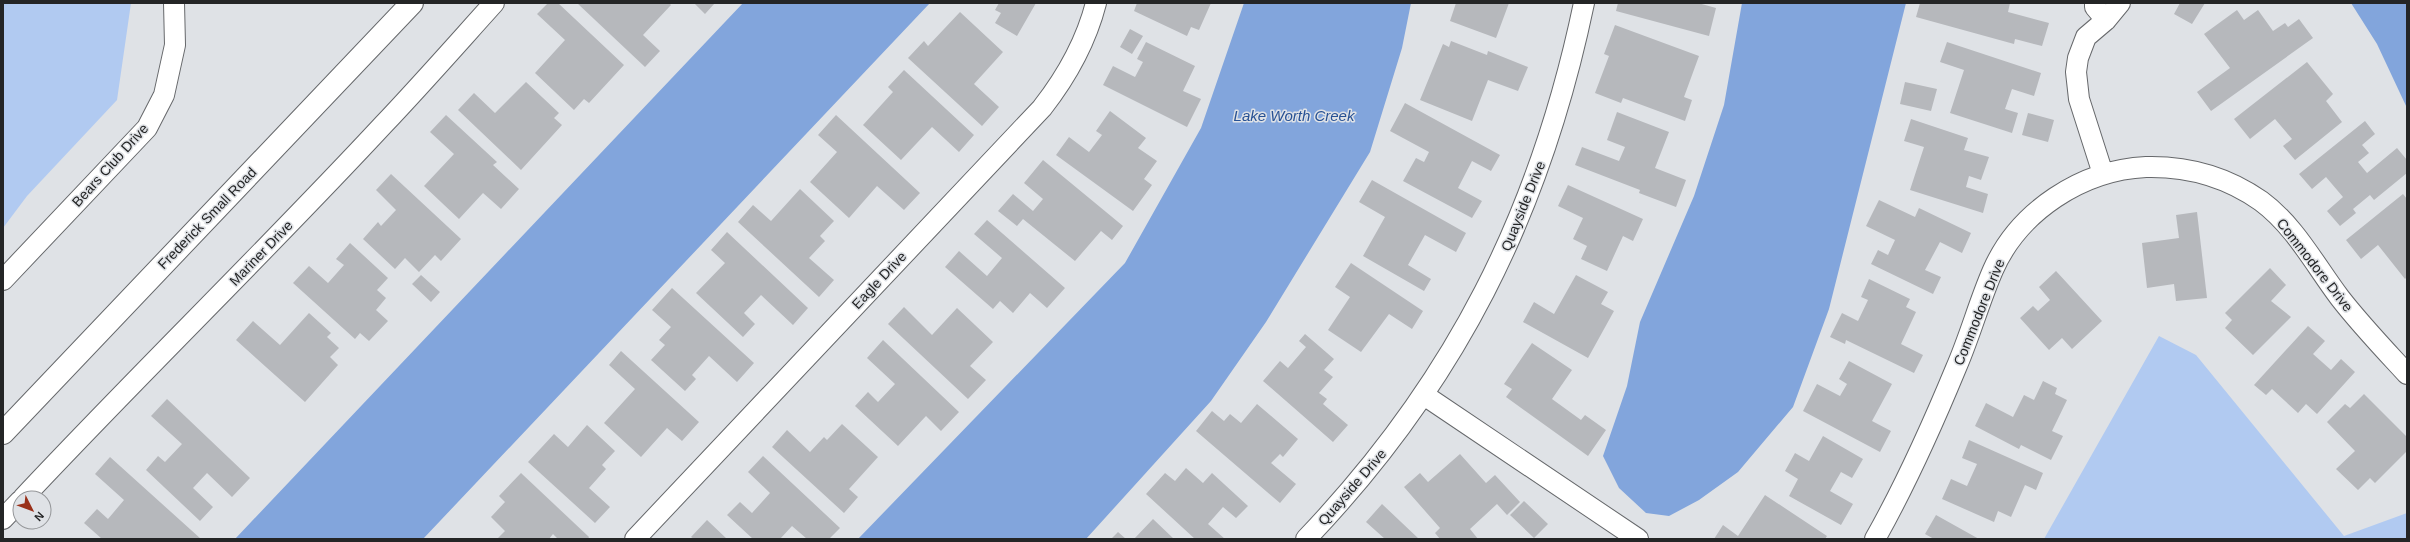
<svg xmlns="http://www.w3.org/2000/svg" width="2410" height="542" viewBox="0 0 2410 542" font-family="Arial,sans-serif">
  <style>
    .green { fill: #b1caf1 }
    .water { fill: #82a5dc }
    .building { fill: #b6b8bc }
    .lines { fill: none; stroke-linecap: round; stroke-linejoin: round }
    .street-casing { stroke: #66686b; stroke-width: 22 }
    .secondary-casing { stroke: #66686b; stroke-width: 24 }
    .street { stroke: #fff; stroke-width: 20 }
    .secondary { stroke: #fff; stroke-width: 22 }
    .labels { text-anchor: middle; stroke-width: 3; stroke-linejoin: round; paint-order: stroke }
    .street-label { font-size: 14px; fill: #242526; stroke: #dfe2e6 }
    .water-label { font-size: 15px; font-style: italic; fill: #275194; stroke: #dfe2e6 }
  </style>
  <rect width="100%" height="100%" fill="#dfe2e6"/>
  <path class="green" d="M3 3H131L117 100 27 196 3 228Z
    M2159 336 2196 355 2344 536 2407 513V539H2044Z"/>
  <path class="water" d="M743 3H930L423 539H235Z
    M1244 3H1411L1402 48 1370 152 1266 322 1211 401 1086 539H858L1125 263 1201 128Z
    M1742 3H1906L1829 309 1793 407 1738 472 1699 500 1669 516 1646 513 1619 488 1603 456 1627 386 1640 322 1694 196 1724 105Z
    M2351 3H2407V108L2377 44Z"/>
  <path class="building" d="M548 3H558L624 65 589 103 584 99 574 110 535 73 565 40 537 14Z
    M577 3H669L671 5 643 35 660 51 645 67Z
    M694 3H715L705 14Z
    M999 3H1036L1017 36 995 23 1001 13 995 10Z
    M1137 3H1211L1199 30 1191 27 1187 36 1134 11Z
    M1456 3H1509L1496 38 1450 21Z
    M1618 3H1698L1716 8 1709 36 1616 11Z
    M1920 3H2010L2008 12 2049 23 2042 46 2015 39 2014 44 1916 17Z
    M2180 3H2205L2192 24 2174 14Z
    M2237 10 2244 20 2258 10 2273 31 2285 23 2288 27 2299 19 2313 38 2211 111 2197 92 2230 68 2204 34Z
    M960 12 1003 52 974 84 999 107 982 126 908 58 924 41 928 46Z
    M1615 25 1699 56 1684 97 1692 100 1685 121 1623 98 1621 103 1595 93 1609 56 1604 54Z
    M1130 29 1143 36 1132 54 1120 47Z
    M1451 41 1487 55 1488 51 1528 67 1518 91 1488 80 1472 121 1420 100 1443 44 1449 47Z
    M1146 42 1195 66 1183 91 1201 99 1187 127 1103 85 1113 66 1135 77 1143 62 1137 59Z
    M1947 42 2041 73 2034 96 2012 89 2005 109 2018 113 2012 133 1950 113 1964 70 1940 62Z
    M2307 62 2333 94 2326 101 2342 122 2295 160 2283 146 2292 139 2275 119 2250 139 2234 119Z
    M904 70 974 135 959 152 932 127 901 160 863 125 893 92 888 87Z
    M526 82 559 113 554 118 562 125 521 170 458 110 474 93 495 113Z
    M1905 82 1937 89 1931 111 1900 104Z
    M1405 103 1500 155 1491 171 1472 161 1458 188 1482 201 1472 218 1403 181 1416 158 1424 162 1429 152 1390 131Z
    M1110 111 1146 138 1138 148 1157 161 1144 179 1152 185 1133 211 1056 155 1069 137 1089 152 1102 135 1096 131Z
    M1617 112 1669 132 1655 168 1686 180 1676 207 1639 193 1640 190 1575 165 1582 147 1619 161 1625 147 1607 140Z
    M2028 113 2054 120 2048 142 2022 135Z
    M446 115 497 162 493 165 519 189 501 209 483 193 459 219 424 186 454 154 430 132Z
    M836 115 920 193 904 210 877 186 849 218 810 182 837 152 818 135Z
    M1911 119 1968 138 1964 150 1989 157 1981 180 1969 176 1966 187 1988 194 1983 213 1910 190 1924 147 1904 141Z
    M2365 121 2375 134 2362 145 2369 153 2358 162 2367 173 2397 148 2407 160V173L2374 200 2370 195 2353 209 2356 213 2340 226 2327 211 2343 197 2326 177 2312 189 2299 174Z
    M1043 160 1123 226 1112 240 1101 231 1075 261 1023 219 1017 226 998 211 1013 194 1033 211 1043 199 1024 183Z
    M391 174 461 239 441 261 435 255 419 272 405 258 395 269 363 239 378 222 381 226 396 210 376 190Z
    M1372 180 1466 233 1456 252 1425 235 1408 265 1431 279 1424 291 1363 256 1385 217 1359 202Z
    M1568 185 1643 219 1633 241 1623 236 1607 271 1581 259 1587 246 1573 239 1583 218 1558 206Z
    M800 189 834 221 820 236 825 241 809 258 834 280 819 297 738 222 753 205 771 221Z
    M2403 194 2407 199V277L2405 279 2378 245 2361 259 2346 240Z
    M1879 200 1915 217 1919 208 1971 233 1962 253 1940 242 1925 270 1941 277 1933 294 1871 264 1878 250 1888 255 1895 240 1866 226Z
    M2197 212 2207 298 2176 301 2174 284 2147 288 2142 243 2179 238 2176 215Z
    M987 220 1065 288 1047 308 1030 293 1013 313 1000 301 993 309 945 267 959 251 987 276 1002 258 974 234Z
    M727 232 808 308 793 325 761 295 744 313 755 324 743 337 696 293 725 263 711 250Z
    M350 243 388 278 377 290 386 298 376 310 388 321 369 341 360 333 355 339 293 283 309 266 328 283 344 265 336 259Z
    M1351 263 1423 311 1412 329 1389 314 1361 352 1328 330 1350 297 1335 287Z
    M2270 268 2286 285 2271 301 2291 317 2253 355 2225 328 2232 320 2225 313Z
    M2056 271 2102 321 2072 349 2062 338 2049 350 2020 318 2033 306 2038 311 2050 300 2039 287Z
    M421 275 440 292 431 302 412 284Z
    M1576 275 1608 292 1601 304 1614 311 1588 358 1523 322 1534 302 1554 314Z
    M1869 279 1910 299 1906 307 1916 312 1901 344 1923 355 1914 373 1846 340 1845 344 1830 337 1842 313 1858 321 1868 300 1861 297Z
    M672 288 754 363 737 382 709 356 692 375 696 379 685 391 651 360 665 345 659 340 671 327 652 310Z
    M904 307 932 335 957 308 993 342 970 366 986 380 968 399 888 324Z
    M309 313 331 333 327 337 339 348 330 357 338 365 305 402 236 340 253 321 280 345Z
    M2308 326 2325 341 2313 354 2331 370 2341 359 2355 372 2317 414 2306 404 2298 413 2272 389 2266 395 2254 385Z
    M1305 334 1334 359 1324 370 1333 377 1319 393 1327 399 1323 404 1348 425 1333 442 1263 381 1280 361 1288 368 1306 347 1299 341Z
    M883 340 959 412 941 431 926 416 898 446 855 406 868 392 878 402 895 384 867 358Z
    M1532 343 1572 370 1552 399 1581 420 1585 415 1606 430 1588 456 1506 397 1512 389 1504 384Z
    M621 351 699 422 682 441 667 428 641 457 604 423 635 389 609 365Z
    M1849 361 1892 384 1872 421 1891 431 1880 452 1803 411 1817 384 1840 396 1847 384 1839 379Z
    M2043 381 2057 388 2055 394 2067 400 2052 431 2063 436 2051 460 2021 445 2019 449 1975 426 1986 403 2013 417 2024 395 2034 400Z
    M2364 394 2407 437V451L2375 483 2370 478 2358 490 2336 469 2355 451 2327 422 2345 404 2350 408Z
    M167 399 250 478 232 497 207 473 193 488 213 507 200 521 146 470 158 456 165 462 182 444 151 416Z
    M1257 404 1298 439 1283 457 1280 454 1271 463 1296 484 1280 503 1196 431 1212 411 1224 421 1230 414 1241 423Z
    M842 424 878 457 849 489 858 497 844 513 772 447 787 430 810 452 824 437 827 440Z
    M587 425 615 451 602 465 606 469 589 488 610 507 595 523 528 462 554 434 568 447Z
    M1823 436 1863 459 1852 478 1841 472 1830 491 1853 504 1841 525 1789 496 1798 479 1785 471 1795 453 1809 461Z
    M1969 440 2043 473 2036 490 2025 485 2011 517 1998 511 1994 522 1942 499 1951 479 1967 486 1977 464 1962 458Z
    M1460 454 1486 483 1495 475 1520 502 1507 515 1497 504 1470 529 1478 539H1440L1435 533 1440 528 1404 487 1420 473 1428 482Z
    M763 456 840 528 829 539H807L792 526 780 539H753L727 515 740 502 752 513 770 493 748 472Z
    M110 457 201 539H102L84 523 97 509 108 519 124 500 95 474Z
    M1186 468 1203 483 1212 473 1248 506 1236 518 1223 507 1208 524 1225 539H1195L1146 494 1165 473 1175 481Z
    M521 473 589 537 588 539H558L553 534 549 539H497L505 531 491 517 505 502 499 496Z
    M1765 495 1827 536 1825 539H1714L1723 525 1738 536Z
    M1524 501 1548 524 1534 538 1510 515Z
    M1382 504 1419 539H1385L1366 522Z
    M1936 515 1979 539H1934L1925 534Z
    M1153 519 1174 539H1134Z
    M707 520 727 539H694L691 537Z
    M1118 532 1126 539H1111Z"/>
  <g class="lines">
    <g class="street-casing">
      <path id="street" d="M2095 3V7L2106 20 2120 3
        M2103 174 2079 99 2076 72 2078 58 2086 37 2106 20
        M3 280 147 128 164 95 175 45 174 3
        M1424 395 1638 539
        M23 498C141 372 265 252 383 125 421 85 457 44 494 3
        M3 519 20 501
        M635 539 1042 108C1067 76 1086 42 1096 3
        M1306 539C1455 383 1540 214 1584 3
        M1875 539C1906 484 1932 426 1956 368 1970 336 1979 302 1993 270 2019 211 2082 170 2146 167 2187 166 2227 177 2261 201 2295 226 2315 265 2340 298 2361 325 2384 349 2407 374"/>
    </g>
    <g class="secondary-casing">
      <path id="secondary" d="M3 433 412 3"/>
    </g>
    <use href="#street" class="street"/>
    <use href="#secondary" class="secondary"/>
  </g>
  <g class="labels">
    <g class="street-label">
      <text transform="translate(110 165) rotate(-48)" y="5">Bears Club Drive</text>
      <text transform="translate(1523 206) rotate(-68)" y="5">Quayside Drive</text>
      <text transform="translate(207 218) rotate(-46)" y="5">Frederick Small Road</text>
      <text transform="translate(261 253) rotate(-46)" y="5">Mariner Drive</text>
      <text transform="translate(2315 265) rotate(52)" y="5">Commodore Drive</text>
      <text transform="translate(879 280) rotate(-47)" y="5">Eagle Drive</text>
      <text transform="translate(1979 312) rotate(-68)" y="5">Commodore Drive</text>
      <text transform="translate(1352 487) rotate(-49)" y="5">Quayside Drive</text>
    </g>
    <g class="water-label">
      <text x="1294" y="121">Lake Worth Creek</text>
    </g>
  </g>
  <rect width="2410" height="542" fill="none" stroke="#242526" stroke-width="8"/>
  <g transform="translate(32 510) rotate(132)"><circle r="19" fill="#dfe2e6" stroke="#949699"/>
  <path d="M0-3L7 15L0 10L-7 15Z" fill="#993019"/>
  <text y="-6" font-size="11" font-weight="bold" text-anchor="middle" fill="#242526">N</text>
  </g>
</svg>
